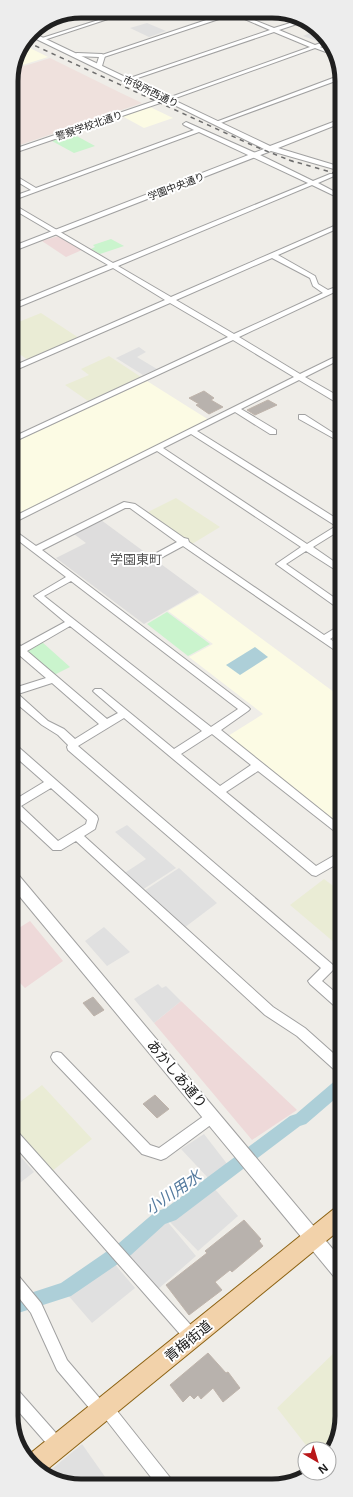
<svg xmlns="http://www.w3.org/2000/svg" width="353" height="1497" viewBox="0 0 353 1497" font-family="'Noto Sans','Noto Sans JP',sans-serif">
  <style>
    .residential { fill: #dedddd }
    .commercial { fill: #eed9d9 }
    .education { fill: #fcfbe4 }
    .military { fill: #efe1dd }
    .farmland { fill: #eaecd5 }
    .park { fill: #caf4cd }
    .parking { fill: #e0e0e0 }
    .water { fill: #adcfd8 }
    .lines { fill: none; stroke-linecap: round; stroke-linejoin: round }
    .canal { fill: #adcfd8; fill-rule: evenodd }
    .building { fill: #b8b2ad; stroke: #bfb4ab }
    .minor-casing { stroke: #a1a1a1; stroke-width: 2 }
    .tertiary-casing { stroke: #a1a1a1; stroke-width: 2 }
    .primary-casing { stroke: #8b6111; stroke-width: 2 }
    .minor { fill: #fff; fill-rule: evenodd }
    .tertiary { fill: #fff; fill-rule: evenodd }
    .primary { fill: #f2d2aa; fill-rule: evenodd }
    .rail { stroke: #6e6e6e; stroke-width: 1.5; stroke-dasharray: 4.5 4.5; stroke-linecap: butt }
    .labels { text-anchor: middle; stroke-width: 4; stroke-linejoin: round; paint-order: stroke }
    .far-street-label { font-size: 10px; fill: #202020; stroke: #fff }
    .neighbourhood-label { font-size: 13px; fill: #535353; stroke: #fff }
    .near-street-label { font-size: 14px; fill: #202020; stroke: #fff }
    .near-water-label { font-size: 16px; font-style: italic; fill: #547a9e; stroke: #fff }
    .rim { fill: none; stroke: #202020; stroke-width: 5 }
  </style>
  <rect width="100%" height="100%" fill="#efede8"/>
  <path class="residential" d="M101 520 199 592 144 624 56 558 86 543 74 534Z"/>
  <path class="commercial" d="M58 236 82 250 66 257 42 241Z
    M30 921 63 961 25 988 11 974V933Z
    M181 1001 297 1110 252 1140 154 1023Z"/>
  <path class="education" d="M28 47 48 57 16 67 24 48Z
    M150 107 173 118 144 128 122 116Z
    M147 381 209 420 11 518V444Z
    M200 593 342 698V827L228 736 263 714 189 657 213 644 168 611Z"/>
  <path class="military" d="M50 58 121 93 142 103 11 148V77L15 69Z"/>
  <path class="farmland" d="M41 313 79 338 28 360 11 348V325Z
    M109 356 141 377 88 401 65 385 89 375 81 369Z
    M176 498 220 527 192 544 148 512Z
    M324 879 336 888 342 884V949L290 905Z
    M42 1085 92 1139 51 1172 12 1127V1108Z
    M338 1349 342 1354V1420L329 1451V1449H309L277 1408Z"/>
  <path class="park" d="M73 134 95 146 74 153 52 141Z
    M111 239 124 246 100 254 91 249 95 247 93 245Z
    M167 612 210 644 188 656 147 624Z
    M42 642 70 667 54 675 28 654 29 649Z"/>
  <path class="parking" d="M147 23 166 31 149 37 130 28Z
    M315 31 325 35 327 41 322 43 303 36Z
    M139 347 146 352 137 357 157 369 143 375 116 358Z
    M127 825 176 868 142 890 123 874 146 859 115 832Z
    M179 868 217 903 184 928 144 891Z
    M104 927 130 952 107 966 85 941Z
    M158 984 162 988 166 986 181 1001 154 1023 134 999Z
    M204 1134 228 1165 209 1179 181 1149Z
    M14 1149 34 1172 12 1189V1151Z
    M214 1188 238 1216 198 1251 169 1221Z
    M166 1220 196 1256 157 1290 126 1255 155 1226Z
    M113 1262 135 1288 92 1323 67 1294Z
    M82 1444 108 1481 103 1485H67L47 1473Z"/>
  <path class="water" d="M255 647 268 657 240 675 226 665Z"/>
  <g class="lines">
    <path class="canal" d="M342 1077V1093L306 1124 300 1126 176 1220 165 1224 131 1255 71 1296 12 1315V1299L61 1283 119 1243 155 1212 166 1208 290 1116 296 1114 337 1079Z"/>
  </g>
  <path class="building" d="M204 391 214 398 211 400 223 407 209 414 196 405 199 404 189 398Z
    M268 400 277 405 255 415 247 410Z
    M93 997 104 1010 94 1016 83 1003Z
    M155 1095 169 1109 157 1118 143 1104Z
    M244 1220 261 1239 259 1241 263 1246 232 1272 230 1270 215 1282 222 1290 189 1315 166 1285 207 1253 205 1251Z
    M208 1353 226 1373 228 1372 240 1388 223 1402 213 1388 201 1399 198 1395 194 1399 190 1395 183 1402 170 1385Z"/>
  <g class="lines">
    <g class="minor-casing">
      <path id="minor" d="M233 14H239L274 28 300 20 303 22 279 30 315 45 327 41 328 44 320 47 332 52 334 55 315 48 170 100 165 99 310 47 274 32 129 81 124 80 270 30Z
        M120 15 44 40 39 39 111 16Z
        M77 53 102 54 105 56 102 66 99 68 96 66 99 57 75 56V54Z
        M341 75V79L218 124 213 123Z
        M186 122 260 155 313 181 330 174H334V176L318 183 341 195V199L339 198 312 185 118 266 171 297 341 223V227L278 255 315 276 318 284 328 290 341 285V289L239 337 300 374 341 354V359L305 377 340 397V401H334L299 380 241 409 276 430V434H270L235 412 197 431 342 522V529L313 547 342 567V574L306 551 286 564 342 603V611L276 564 301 547 157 451 11 524V518L294 377 233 340 11 443V438L228 337 170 303 11 372V367L165 300 113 268 11 310V305L108 265 11 208V203L113 263 308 183 199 132 11 201V197L31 190 11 178V173L36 188 194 130 184 125 183 124ZM272 258 310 278 313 286 323 293 234 334 176 300ZM191 434 336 526 307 544 163 448Z
        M299 415H305L341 438 342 443 299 419Z
        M124 502 135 504 184 538 188 539 189 542 324 635 342 624V632L330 639 342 647V655L183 546 157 560H151L150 558 151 556 177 542 130 508H125L42 550 248 707 250 709 248 711 221 730 342 827V837L258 771 226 792 316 866 342 851V861L316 876 312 875 124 718 78 746 333 965 335 968 322 981 342 998V1010L338 1009 310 984 308 981 321 968 68 750 67 747 68 745 58 735 42 725 11 699V689L46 678 11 648V640L21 646 65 622 34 596 66 577 11 535V528L36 546ZM71 581 238 709 211 727 44 596ZM70 626 202 731 174 749 101 689H95L93 691 95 693 118 713 107 719 27 651ZM52 683 99 724 75 739 64 729 48 721 18 694ZM212 734 251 765 220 786 181 754Z
        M11 743 15 744 97 816 98 819 95 829 84 836 273 1007 305 1028 342 1061V1074L338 1073 297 1036 265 1015 76 841 61 850H53L11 811V802L44 782 11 753ZM51 788 87 820 86 824 58 841 21 806Z
        M57 1052 61 1053 150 1145 159 1148 208 1113 212 1111 216 1113 218 1117 216 1121 166 1158 161 1160 142 1154 53 1061 51 1057 53 1053Z
        M12 1128 16 1130 197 1332 199 1337 197 1342 192 1344 187 1342 12 1143Z
        M12 1272 17 1274 41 1303 67 1360 102 1401 105 1400 110 1402 172 1480 174 1485H157L104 1417 101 1418 96 1416 57 1370 31 1313 12 1289Z
        M12 1387 17 1389 63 1441 65 1446 63 1451 58 1453 53 1451 12 1404Z"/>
    </g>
    <g class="tertiary-casing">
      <path id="tertiary" d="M224 14H234L104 57 99 56Z
        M31 32 270 146 341 119V123L278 148 341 167V171L271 151 11 252V247L264 149 166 101 11 154V150L160 99 30 36Z
        M11 871 16 872 342 1260V1281L336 1279 11 886Z"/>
    </g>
    <g class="primary-casing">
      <path id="primary" d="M342 1205V1228L44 1472 31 1465 27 1456 335 1208Z"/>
    </g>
    <use href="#minor" class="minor"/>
    <use href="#tertiary" class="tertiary"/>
    <use href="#primary" class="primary"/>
    <path class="rail" d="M27 42 254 146 294 162
      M289 160 341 175"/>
  </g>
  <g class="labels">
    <g class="far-street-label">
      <text transform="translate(151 91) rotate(26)" y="4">市役所西通り</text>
      <text transform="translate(89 125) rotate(-19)" y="4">警察学校北通り</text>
      <text transform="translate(176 186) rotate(-21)" y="4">学園中央通り</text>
    </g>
    <g class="neighbourhood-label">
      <text x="136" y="564">学園東町</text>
    </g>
    <g class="near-street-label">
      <text transform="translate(177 1074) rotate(50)" y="5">あかしあ通り</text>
      <text transform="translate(188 1341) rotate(-39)" y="5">青梅街道</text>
    </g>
    <g class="near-water-label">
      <text transform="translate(173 1192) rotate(-35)" y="6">小川用水</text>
    </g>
  </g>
  <path d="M0 0H353V1497H0ZM81 18H272A63 63 0 0 1 335 81V1416A63 63 0 0 1 272 1479H81A63 63 0 0 1 18 1416V81A63 63 0 0 1 81 18Z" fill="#ededed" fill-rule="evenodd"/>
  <path class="rim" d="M81 18H272A63 63 0 0 1 335 81V1416A63 63 0 0 1 272 1479H81A63 63 0 0 1 18 1416V81A63 63 0 0 1 81 18Z"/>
  <g transform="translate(317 1461) rotate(142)"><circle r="19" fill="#ffffff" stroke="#a6a6a6"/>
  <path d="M0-3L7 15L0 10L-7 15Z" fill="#b91719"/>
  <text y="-6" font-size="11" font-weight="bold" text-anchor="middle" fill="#202020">N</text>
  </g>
</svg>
